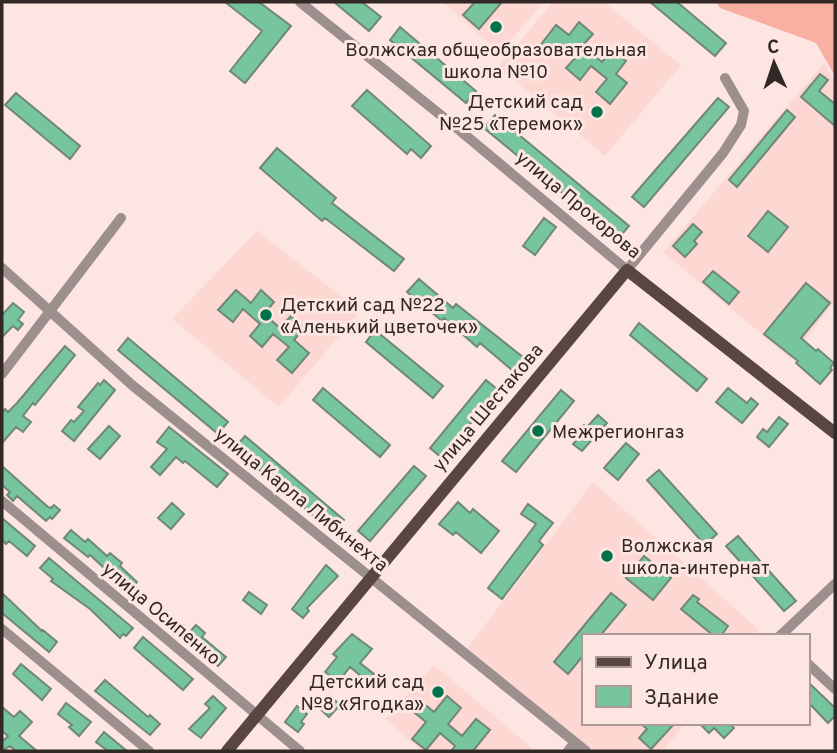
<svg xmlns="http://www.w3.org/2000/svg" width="837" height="753" viewBox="0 0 837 753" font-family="Overpass,sans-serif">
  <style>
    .built { fill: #fdd7d1 }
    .green { fill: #f9afa2 }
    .building { fill: #76c59d; stroke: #70877a; stroke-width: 2 }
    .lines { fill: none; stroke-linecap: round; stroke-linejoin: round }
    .minor { stroke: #9c8f8d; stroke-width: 10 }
    .major { stroke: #594542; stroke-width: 12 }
    .poi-dot { fill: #00714a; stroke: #fde6e2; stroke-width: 2.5 }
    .labels { text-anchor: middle; stroke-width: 6; stroke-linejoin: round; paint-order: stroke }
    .poi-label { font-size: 19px; fill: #322826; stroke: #fde6e2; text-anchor: start }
    .street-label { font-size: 19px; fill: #322826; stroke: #fde6e2 }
  </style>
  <rect width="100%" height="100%" fill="#fde6e2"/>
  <path class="built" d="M443 2H544L500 53Z
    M553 2H604L681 65 605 156 498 67Z
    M824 63 835 81V301L791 359 663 252Z
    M257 231 360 311 279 407 172 319Z
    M593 482 759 630 754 636H583V723H685L663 751H595L466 650Z
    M434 665 532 748 529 751H422L385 719Z"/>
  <path class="green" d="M716 2H835V76L816 43 720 8Z"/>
  <path class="building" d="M225 2H259L291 26 245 83 230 71 262 31Z
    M334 2H362L381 17 369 31Z
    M475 2H502L479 29 463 15Z
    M650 2H677L726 43 715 56Z
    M579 22 593 34 582 46 602 62 612 50 626 61 616 74 627 83 610 104 596 92 607 79 591 66 580 80 566 68 577 56 562 44 552 57 539 47 556 25 569 35Z
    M400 27 476 91 466 103 390 40Z
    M820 74 828 80 819 91 835 104V126L801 97Z
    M367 90 431 146 421 158 411 149 407 154 352 106Z
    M16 93 80 146 70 159 5 105Z
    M718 98 729 107 644 207 632 197Z
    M787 110 795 117 737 187 729 180Z
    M495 115 629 226 618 239 484 128Z
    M277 148 336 198 332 203 404 259 394 271 325 218 322 221 260 168Z
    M768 211 788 227 768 252 748 236Z
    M544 218 556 227 535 255 523 246Z
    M693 224 702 232 694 241 697 244 685 257 673 246Z
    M713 271 739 292 729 304 703 282Z
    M419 279 453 308 456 304 524 358 513 371 480 343 477 347 444 318 442 321 407 292Z
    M806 283 830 303 801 338 816 351 818 349 834 363 830 368 832 370 820 384 796 363 798 361 764 334Z
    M236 290 251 303 261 290 274 302 264 314 280 328 291 316 304 328 294 340 309 353 292 373 277 360 289 347 273 334 262 347 250 336 260 324 243 309 233 322 218 310Z
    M13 303 24 312 18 320 23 324 18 330 13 326 2 337V315Z
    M639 323 707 379 697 391 630 335Z
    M375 330 443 386 433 398 366 342Z
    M128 338 228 422 218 434 118 350Z
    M65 346 75 355 35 405 33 403 23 416 31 422 23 432 16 427 2 443V413L5 409 8 412 17 403Z
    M104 380 115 390 74 441 62 431 71 420 74 422 84 411 78 407 98 383 100 385Z
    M486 380 498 390 442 458 430 448Z
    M323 388 390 445 380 457 313 400Z
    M728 388 747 403 751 398 758 404 742 423 716 402Z
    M561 390 574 401 516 472 502 461Z
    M598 415 607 423 582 451 573 444 580 436 577 433 584 425 587 427Z
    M779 417 788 424 769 447 757 437 763 429 767 432Z
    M109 426 120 436 100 459 88 449Z
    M169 427 228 474 217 487 185 461 183 463 176 457 160 475 151 467 167 449 157 442Z
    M245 436 344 520 334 533 234 449Z
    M626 443 639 454 618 480 604 468Z
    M2 466 48 507 51 508 54 505 60 510 52 519 50 517 46 521 17 496 13 501 7 495 10 492 2 485Z
    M414 466 426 476 370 541 358 531Z
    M659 470 717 534 705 545 647 480Z
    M458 502 470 513 473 509 499 531 481 553 456 532 453 535 439 524Z
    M172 503 184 514 171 529 158 518Z
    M528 504 553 523 539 541 543 545 502 599 488 588 536 524 521 514Z
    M2 518 35 546 27 556 9 541 6 544 2 540Z
    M71 530 85 542 88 539 107 556 110 553 122 563 120 566 137 582 129 591 90 555 88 557 64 538Z
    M738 536 796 601 784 611 726 546Z
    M644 556 671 578 653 600 626 578Z
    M49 558 133 628 126 636 123 634 120 638 90 609 51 581 53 579 40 568Z
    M326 565 338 576 307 608 309 611 303 618 292 609Z
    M249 592 267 605 261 614 243 600Z
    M2 593 42 631 43 630 57 642 49 652 2 613Z
    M611 593 626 605 600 636H583V656L568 674 554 662Z
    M693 595 699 599 697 602 728 626 721 636H714L681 609Z
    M196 625 205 633 202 637 226 657 218 666 186 636Z
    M352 634 372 649 360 663 374 674 368 682 350 667 335 686 329 681 332 677 325 672 337 657 333 654Z
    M143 637 193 679 183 690 134 648Z
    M21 664 51 689 42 700 13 674Z
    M105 680 148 717 150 715 160 724 150 735 95 691Z
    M807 681 835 708V716L828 723 807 701Z
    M329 695 340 705 329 717 318 707Z
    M213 696 226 708 201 738 189 729 210 708 205 704Z
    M447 696 461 708 448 724 462 736 476 719 490 730 473 751H451L455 746 440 733 426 750 412 739 426 722 415 713 423 703 434 712Z
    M66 703 91 722 79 736 69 727 72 725 58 714Z
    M297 706 307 714 301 722 304 724 298 732 285 722Z
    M2 707 14 717 20 711 32 722 19 736 37 751H16L10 746 2 751V742L8 736 2 731Z
    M640 723H675L651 749 639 738 647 729Z
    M699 723H729L734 728 724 738 714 728 709 733Z
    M104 732 127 751H108L96 742Z"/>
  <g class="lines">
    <path class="minor" d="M300 2 458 129 627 270 723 153 741 125 744 111 725 78
      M2 268 132 385 586 751
      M2 374 121 218
      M2 501 300 751
      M2 629 149 751
      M780 636 835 584
      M807 663 835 689
      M568 751 575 742"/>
    <path class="major" d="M227 751 627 270 835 433"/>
  </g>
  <g class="poi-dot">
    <circle cx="496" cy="27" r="7"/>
    <circle cx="597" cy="112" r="7"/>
    <circle cx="266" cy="315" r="7"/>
    <circle cx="538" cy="431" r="7"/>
    <circle cx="607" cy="556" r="7"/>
    <circle cx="438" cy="692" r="7"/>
  </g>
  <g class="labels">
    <g class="poi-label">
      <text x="496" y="56" text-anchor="middle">Волжская общеобразовательная<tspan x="496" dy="22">школа №10</tspan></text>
      <text x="583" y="108" text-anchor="end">Детский сад<tspan x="583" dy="22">№25 «Теремок»</tspan></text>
      <text x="280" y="311">Детский сад №22<tspan x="280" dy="22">«Аленький цветочек»</tspan></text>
      <text x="552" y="438">Межрегионгаз</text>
      <text x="621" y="552">Волжская<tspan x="621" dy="22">школа-интернат</tspan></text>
      <text x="424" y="688" text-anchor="end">Детский сад<tspan x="424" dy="22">№8 «Ягодка»</tspan></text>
    </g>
    <g class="street-label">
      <text transform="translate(579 204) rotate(40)" y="7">улица Прохорова</text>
      <text transform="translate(487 407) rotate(-50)" y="7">улица Шестакова</text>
      <text transform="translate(302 499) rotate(39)" y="7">улица Карла Либкнехта</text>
      <text transform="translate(162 613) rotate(40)" y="7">улица Осипенко</text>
    </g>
  </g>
  <rect width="837" height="753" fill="none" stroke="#322826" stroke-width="7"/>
  <rect x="582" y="634" width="228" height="91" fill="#fde6e2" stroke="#ac9a97" stroke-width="2"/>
  <rect x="596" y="657" width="35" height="10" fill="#594542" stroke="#ac9a97" stroke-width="2"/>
  <text x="644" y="669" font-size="21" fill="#322826">Улица</text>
  <rect x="596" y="686" width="35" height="21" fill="#76c59d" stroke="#ac9a97" stroke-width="2"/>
  <text x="644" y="704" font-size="21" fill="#322826">Здание</text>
  <g transform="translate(774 63) rotate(357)" stroke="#fde6e2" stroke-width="5" paint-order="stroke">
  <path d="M0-5L12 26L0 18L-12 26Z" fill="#322826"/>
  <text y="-10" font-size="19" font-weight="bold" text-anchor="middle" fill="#322826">С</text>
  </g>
</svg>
